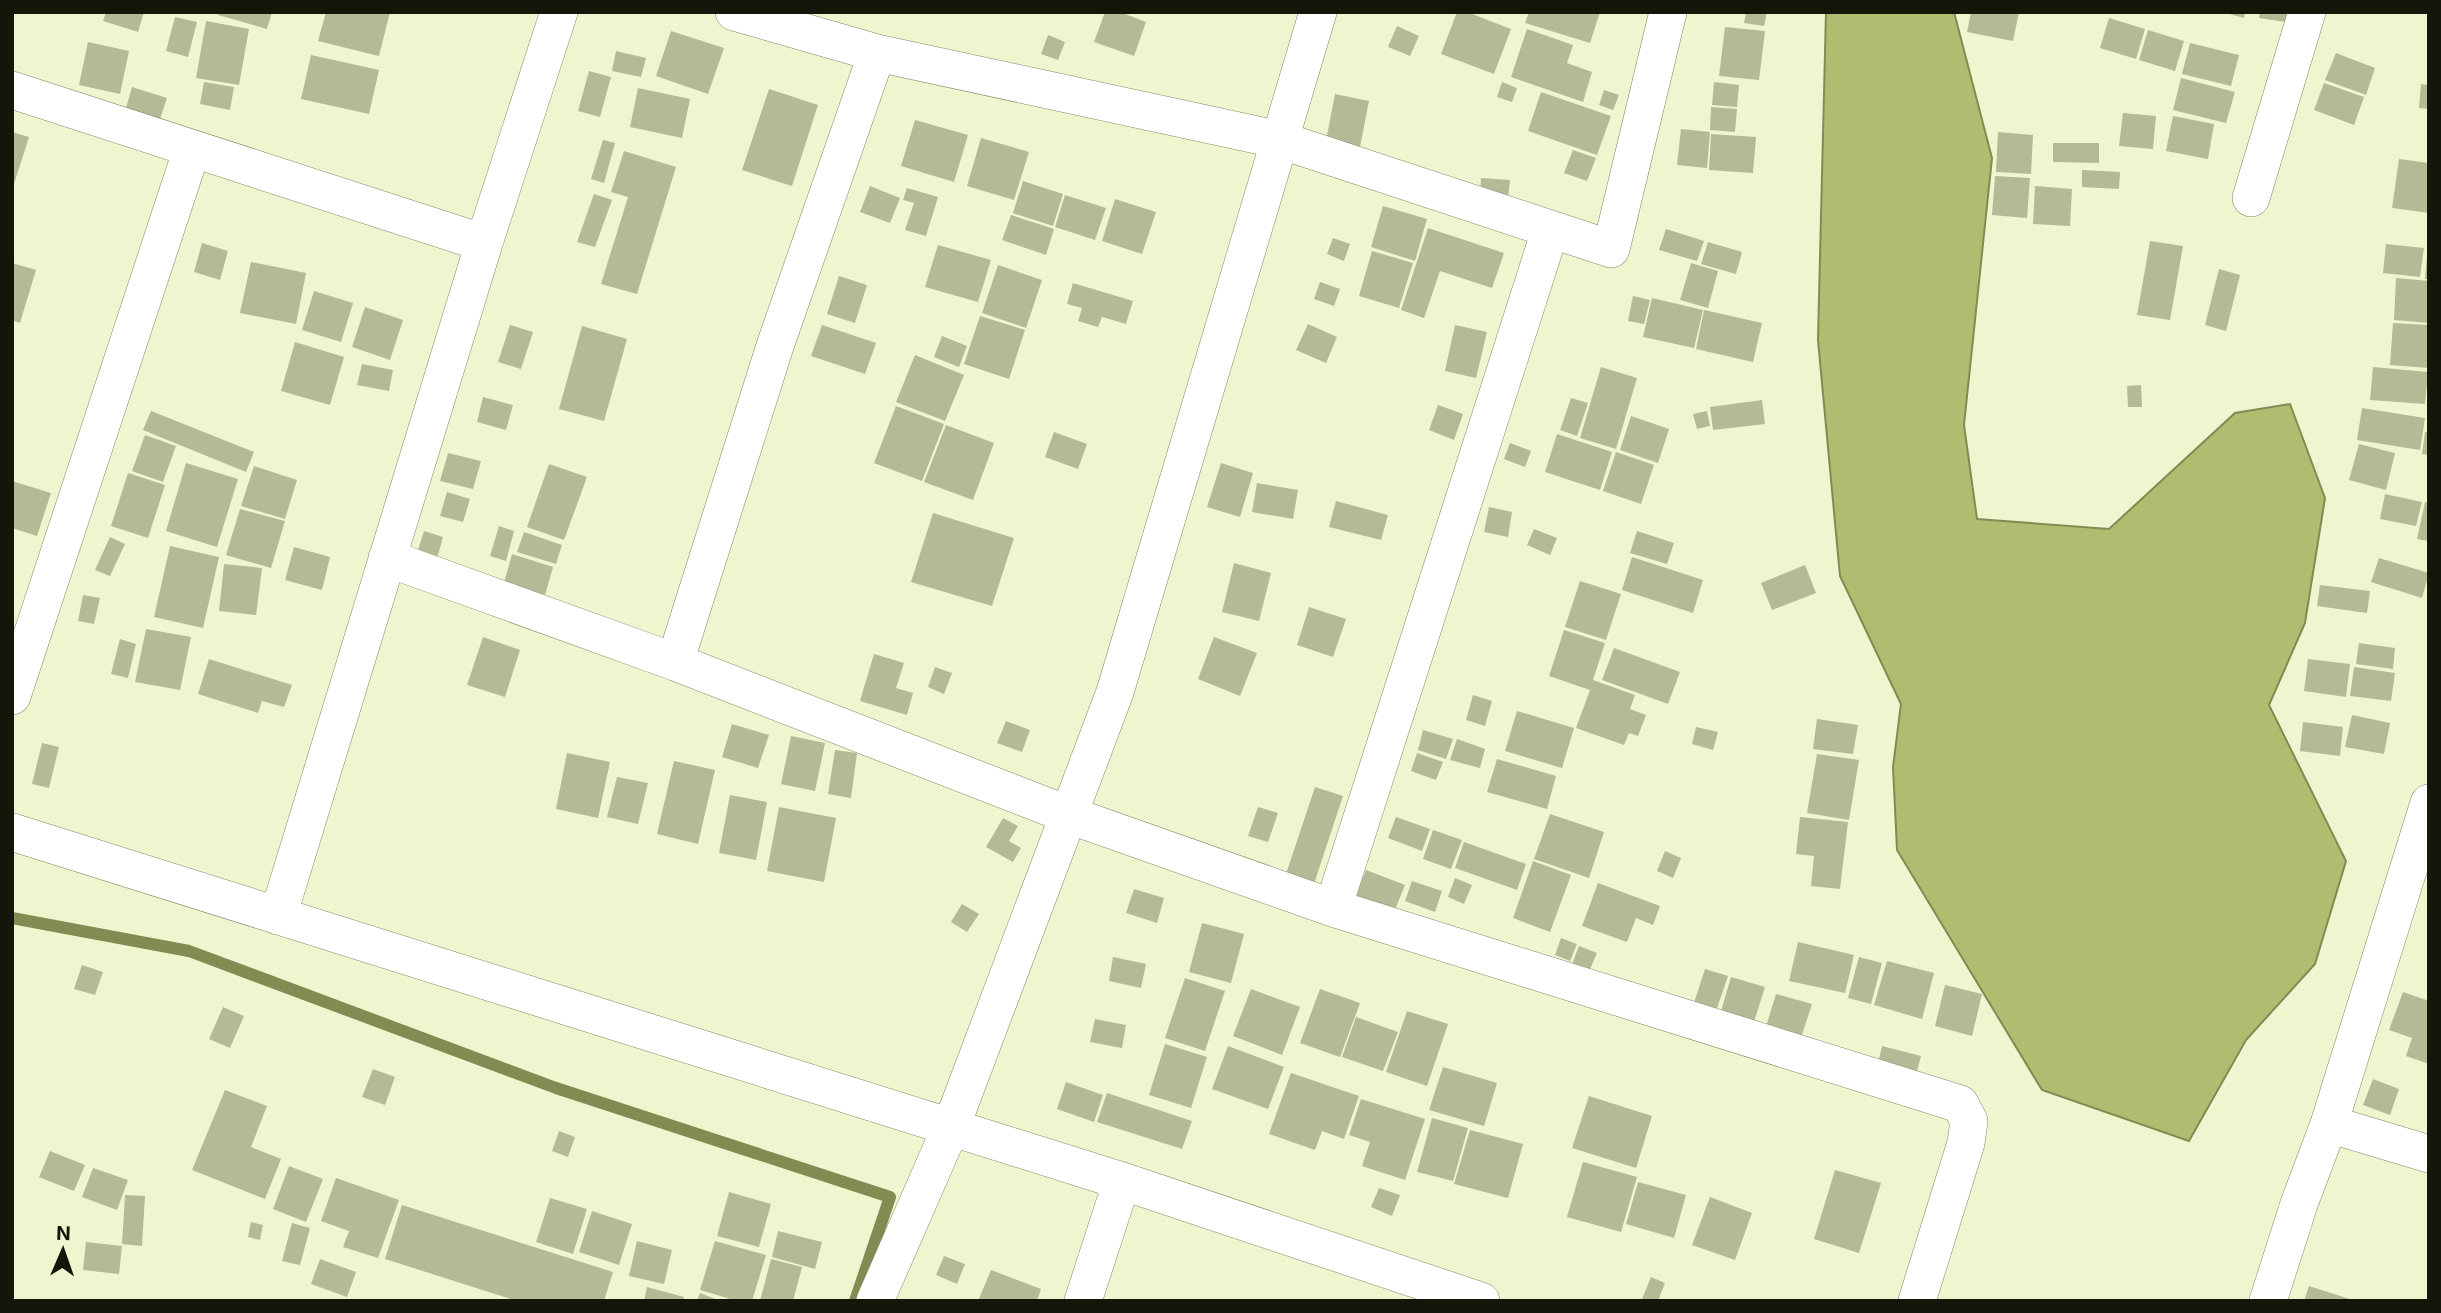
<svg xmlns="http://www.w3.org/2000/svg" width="2441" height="1313" viewBox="0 0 2441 1313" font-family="Inter,sans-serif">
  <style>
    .water { fill: #b0bd71; stroke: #818b52; stroke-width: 2 }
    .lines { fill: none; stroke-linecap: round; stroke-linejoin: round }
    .stream { stroke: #818b52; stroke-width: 12 }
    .building { fill: #b3ba96 }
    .minor-casing { stroke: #828866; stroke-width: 38 }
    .minor { stroke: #fff; stroke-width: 37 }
  </style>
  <rect width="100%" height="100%" fill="#eef6d0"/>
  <path class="water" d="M1826 12H1954L1992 158 1964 425 1977 519 2109 529 2235 413 2290 404 2325 498 2305 623 2269 705 2346 861 2315 964 2246 1040 2189 1141 2042 1090 1897 850 1893 767 1901 704 1840 576 1818 340Z"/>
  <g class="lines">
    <path class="stream" d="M12 918 189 951 556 1088 890 1197 855 1301"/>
  </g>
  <path class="building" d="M106 12H144L138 32 103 21Z
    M219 12H272L267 29 218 15Z
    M326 12H390L379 56 318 41Z
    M1105 12H1120L1146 22 1134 56 1094 42Z
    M1457 12H1467L1511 29 1494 74 1441 54Z
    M1529 12H1600L1590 43 1525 23Z
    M1746 12H1767L1764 26 1744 23Z
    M1971 12H2019L2013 41 1967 32Z
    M2222 12H2245L2244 18Z
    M2260 12H2287L2286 22 2259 18Z
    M175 17 197 22 188 57 166 51Z
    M2109 18 2145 29 2136 59 2100 48Z
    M206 21 249 29 239 85 196 78Z
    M1397 26 1419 36 1410 56 1388 47Z
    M1725 27 1765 31 1759 80 1719 76Z
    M1527 29 1573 45 1567 63 1592 72 1583 102 1511 77Z
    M2148 30 2184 41 2175 71 2139 60Z
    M671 31 724 48 708 94 656 76Z
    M1048 35 1065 42 1058 60 1041 54Z
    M88 42 129 51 120 94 79 85Z
    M2190 43 2239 55 2231 86 2182 74Z
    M616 51 646 58 641 77 612 71Z
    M2336 53 2375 68 2366 95 2325 80Z
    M311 55 379 70 369 114 301 99Z
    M589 71 611 77 600 117 578 111Z
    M2181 78 2235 92 2226 123 2173 110Z
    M204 82 234 87 230 110 200 104Z
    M1502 82 1517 88 1512 102 1497 97Z
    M1714 82 1739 85 1737 107 1712 105Z
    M2324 83 2364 97 2354 125 2314 110Z
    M2421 84 2429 85V109L2419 108Z
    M132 87 167 98 160 119 126 108Z
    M638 88 690 99 682 138 630 127Z
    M769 89 818 105 792 186 742 170Z
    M1604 90 1619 95 1613 110 1599 105Z
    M1541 92 1611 116 1597 155 1528 131Z
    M1335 94 1369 101 1359 152 1325 146Z
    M1711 107 1737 109 1735 132 1710 130Z
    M2123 113 2156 116 2153 149 2119 146Z
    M2173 116 2214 124 2208 159 2166 151Z
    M915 120 968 135 954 182 901 166Z
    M1681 129 1710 132 1707 168 1677 165Z
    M12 132 29 137 13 187H12Z
    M1998 132 2033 135 2031 174 1996 172Z
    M1711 134 1756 137 1753 173 1709 170Z
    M981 138 1029 152 1014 200 967 186Z
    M603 140 615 143 604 183 591 179Z
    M2053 143H2099V163L2053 162Z
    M1573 150 1596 158 1587 181 1564 173Z
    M624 151 676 167 637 294 601 284 628 197 611 192Z
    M2399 159 2429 163V213L2392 208Z
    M2082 170 2120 172 2119 189 2082 187Z
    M1995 176 2030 178 2027 218 1992 215Z
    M1481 178 1510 180 1508 198 1480 195Z
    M1023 181 1063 194 1053 226 1013 213Z
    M870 186 900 198 890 223 860 212Z
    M2035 186 2072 189 2070 226 2033 224Z
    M907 188 938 197 926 236 905 230 914 203 903 200Z
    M594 194 612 200 595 247 577 242Z
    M1065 195 1106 208 1095 240 1055 227Z
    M1115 199 1156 212 1142 254 1102 241Z
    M1383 206 1427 219 1415 261 1371 247Z
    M1011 215 1054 229 1046 255 1002 240Z
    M1428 228 1504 253 1492 288 1440 271 1424 318 1401 310Z
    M1666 229 1704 241 1697 261 1659 250Z
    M1333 238 1350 244 1344 261 1327 254Z
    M2150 241 2183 246 2170 320 2137 315Z
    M1708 242 1742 252 1736 274 1701 264Z
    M202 243 228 251 220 280 194 272Z
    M2386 244 2424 248 2420 277 2383 273Z
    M938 245 991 260 978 302 925 287Z
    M1372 251 1413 263 1399 308 1359 296Z
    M2427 256H2429V279H2425Z
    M251 262 306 273 296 324 240 313Z
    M12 263 36 270 20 323 12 320Z
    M1691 263 1718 271 1708 308 1680 300Z
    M998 265 1042 280 1026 328 982 313Z
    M2219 269 2240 275 2226 331 2205 325Z
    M839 276 867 285 855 323 827 314Z
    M2396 278 2429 281V323L2394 320Z
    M1320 282 1340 289 1334 306 1314 299Z
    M1073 283 1133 301 1126 324 1102 317 1098 327 1078 321 1082 308 1067 304Z
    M314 291 353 303 341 342 302 330Z
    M1633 296 1650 300 1644 324 1628 321Z
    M1652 298 1703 310 1694 348 1643 337Z
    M365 307 403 320 390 360 352 347Z
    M1704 310 1762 323 1753 362 1696 349Z
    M980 316 1025 330 1009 379 964 364Z
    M2393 323 2429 325V368L2390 365Z
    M1308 324 1337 337 1326 363 1296 350Z
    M510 325 533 332 521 369 498 362Z
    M822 325 876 343 865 374 811 356Z
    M1455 325 1487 332 1476 378 1445 371Z
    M582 326 627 339 604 421 559 409Z
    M942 336 967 346 959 367 934 357Z
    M295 342 344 357 330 405 281 391Z
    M915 355 964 375 945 421 896 402Z
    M362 364 393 370 389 391 357 385Z
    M1601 367 1637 378 1616 449 1580 438Z
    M2373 367 2428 372 2425 404 2370 400Z
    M2141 385 2142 407H2128L2127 386Z
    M483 397 513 405 506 430 477 422Z
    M1571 398 1588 403 1577 436 1560 430Z
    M1762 400 1765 424 1713 430 1710 407Z
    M1438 405 1463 414 1454 440 1429 430Z
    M896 406 944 424 922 481 874 463Z
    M2362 408 2425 418 2420 450 2357 440Z
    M151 411 254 452 246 472 143 430Z
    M1707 411 1710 426 1697 429 1693 414Z
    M1631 416 1669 429 1658 463 1620 450Z
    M946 425 994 443 973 500 924 482Z
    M1054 432 1087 444 1078 469 1045 457Z
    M2425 432H2429V455L2422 454Z
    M1557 434 1612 452 1600 490 1545 472Z
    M145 435 176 446 163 482 132 471Z
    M1510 443 1531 451 1525 467 1504 459Z
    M2359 444 2395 453 2386 490 2349 480Z
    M1616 452 1654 465 1641 504 1603 491Z
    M448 453 481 461 473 489 440 481Z
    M186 463 238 479 217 547 166 531Z
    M1221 463 1253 473 1240 517 1207 507Z
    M549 464 587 477 564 540 527 527Z
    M254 466 297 480 285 519 241 506Z
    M128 473 165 485 148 538 111 526Z
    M12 481 51 493 37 536 12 528Z
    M1257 483 1298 490 1293 519 1252 512Z
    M447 492 470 499 463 522 440 516Z
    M2385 494 2422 502 2416 526 2380 519Z
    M1336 501 1388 515 1381 540 1329 527Z
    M2425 502 2429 503V541L2417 539Z
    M1489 507 1512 512 1508 537 1484 532Z
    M240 509 285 521 271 568 226 555Z
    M933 513 1014 538 992 606 911 582Z
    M499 526 514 531 506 561 490 556Z
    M1534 529 1557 538 1550 555 1527 545Z
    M424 531 443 537 436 562 416 556Z
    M1637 531 1674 543 1667 564 1630 553Z
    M524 532 562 545 556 564 517 552Z
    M110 537 125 544 110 576 95 570Z
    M170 546 219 557 203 628 154 617Z
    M294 547 330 557 322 590 285 580Z
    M512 554 553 567 545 595 504 583Z
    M1632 557 1703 580 1693 613 1622 590Z
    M2379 558 2429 573 2422 598 2371 582Z
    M1234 563 1271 573 1259 621 1222 612Z
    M224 564 262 568 256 615 219 611Z
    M1805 565 1816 593 1772 610 1761 583Z
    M1580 581 1621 594 1606 640 1565 627Z
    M2320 585 2370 591 2367 613 2317 606Z
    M83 595 100 598 94 624 78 621Z
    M1309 607 1346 619 1333 657 1297 645Z
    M146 629 191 637 180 690 135 682Z
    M1564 630 1605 643 1593 680 1635 695 1630 709 1646 715 1638 736 1629 733 1624 745 1576 728 1590 690 1549 676Z
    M483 637 520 650 505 697 467 685Z
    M1214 637 1257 653 1240 696 1198 679Z
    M120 639 136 644 128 678 111 674Z
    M2359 643 2395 648 2393 669 2356 664Z
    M1614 648 1680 672 1668 704 1602 680Z
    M874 654 904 663 896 688 913 693 907 715 860 701Z
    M209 659 292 685 284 707 262 701 258 713 198 694Z
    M2308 659 2350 664 2346 697 2304 691Z
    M935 667 952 673 944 694 928 687Z
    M2354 667 2395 673 2391 701 2350 696Z
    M1473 695 1492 701 1485 726 1466 720Z
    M1517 711 1574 728 1562 768 1505 751Z
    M2352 715 2390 723 2384 754 2345 747Z
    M1817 719 1858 725 1853 754 1813 749Z
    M1006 721 1030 730 1022 752 997 743Z
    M2303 722 2343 727 2340 756 2300 751Z
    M732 724 769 735 758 768 722 757Z
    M1696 727 1718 732 1713 750 1692 744Z
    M1423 730 1453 739 1446 759 1418 750Z
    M791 736 825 743 815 791 781 784Z
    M1457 739 1485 749 1480 768 1450 760Z
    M42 743 59 747 49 788 32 784Z
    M835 750 857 753 851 798 828 794Z
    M567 753 610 762 598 818 556 809Z
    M1417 753 1443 762 1436 780 1411 771Z
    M1817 754 1859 760 1849 820 1807 813Z
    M1497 759 1556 776 1547 809 1487 792Z
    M674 761 715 770 698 844 657 834Z
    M617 777 648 783 638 824 607 817Z
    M1315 787 1343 796 1314 884 1286 874Z
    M730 795 767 802 756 860 719 853Z
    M779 807 836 818 824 882 767 871Z
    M1258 807 1278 813 1268 842 1248 836Z
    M1550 814 1604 832 1589 878 1534 859Z
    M1396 817 1430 829 1422 851 1388 838Z
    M1800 817 1848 822 1840 889 1811 886 1814 856 1796 854Z
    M1003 818 1018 826 1009 841 1021 848 1013 862 986 847Z
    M1433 830 1462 840 1451 869 1423 859Z
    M1464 842 1526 864 1517 890 1455 868Z
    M1665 851 1681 858 1673 878 1657 871Z
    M1533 861 1571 875 1550 932 1513 918Z
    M1366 870 1405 885 1392 917 1353 902Z
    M1455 878 1472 885 1464 904 1448 897Z
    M1412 881 1442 891 1435 912 1405 901Z
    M1598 883 1660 906 1653 925 1636 918 1627 942 1582 926Z
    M1134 889 1164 898 1157 923 1126 913Z
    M962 904 979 914 967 932 951 922Z
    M1202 923 1244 934 1231 983 1189 972Z
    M1561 938 1577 944 1570 961 1555 955Z
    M1798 942 1854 955 1845 993 1789 981Z
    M1579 946 1597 953 1588 974 1571 967Z
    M1113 957 1146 964 1141 988 1109 981Z
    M1859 957 1882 963 1871 1004 1848 998Z
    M1887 961 1934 973 1922 1019 1874 1005Z
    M82 965 103 972 95 995 74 989Z
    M1705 969 1728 976 1715 1014 1693 1006Z
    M1731 977 1765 987 1752 1028 1719 1018Z
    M1185 978 1225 991 1205 1051 1165 1038Z
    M1945 985 1982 994 1972 1036 1935 1026Z
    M1251 989 1300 1007 1282 1055 1233 1036Z
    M1320 989 1360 1003 1340 1057 1300 1043Z
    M2403 992 2429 1001V1064L2406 1056 2412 1038 2389 1030Z
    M1776 994 1812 1004 1800 1041 1765 1030Z
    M223 1007 244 1016 230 1048 209 1039Z
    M1407 1011 1448 1024 1427 1086 1386 1072Z
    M1356 1017 1398 1032 1383 1071 1342 1057Z
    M1095 1019 1126 1025 1122 1048 1090 1042Z
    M1165 1044 1207 1057 1191 1108 1149 1095Z
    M1228 1046 1284 1067 1268 1109 1212 1089Z
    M1882 1046 1921 1056 1914 1082 1876 1072Z
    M1443 1067 1497 1083 1484 1126 1429 1110Z
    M373 1069 395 1077 385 1105 362 1097Z
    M1291 1073 1359 1096 1344 1139 1322 1131 1315 1150 1269 1134Z
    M2373 1079 2399 1089 2390 1115 2363 1105Z
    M1066 1082 1103 1095 1094 1122 1057 1109Z
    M225 1090 267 1106 251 1147 281 1159 265 1199 192 1170Z
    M1107 1093 1192 1121 1182 1149 1097 1122Z
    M1589 1096 1652 1116 1636 1168 1572 1148Z
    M1361 1099 1425 1119 1405 1180 1362 1166 1370 1142 1349 1135Z
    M1432 1118 1468 1128 1453 1181 1417 1172Z
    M1470 1130 1523 1144 1508 1198 1454 1184Z
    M559 1131 575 1137 568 1157 552 1151Z
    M50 1151 85 1165 74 1191 39 1177Z
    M1583 1162 1637 1177 1621 1232 1567 1217Z
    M289 1166 323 1179 306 1222 273 1209Z
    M93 1168 128 1180 117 1210 82 1197Z
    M1835 1170 1881 1183 1859 1253 1814 1239Z
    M336 1178 399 1200 378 1258 343 1247 349 1231 321 1221Z
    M1638 1182 1686 1195 1674 1238 1626 1224Z
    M1379 1188 1400 1195 1392 1216 1371 1207Z
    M729 1192 771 1204 759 1247 717 1236Z
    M125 1195 145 1196 142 1246 122 1244Z
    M1710 1197 1752 1213 1735 1260 1692 1245Z
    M550 1198 587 1209 573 1254 536 1242Z
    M402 1205 613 1272 604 1301H517L385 1259Z
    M592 1211 632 1224 619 1265 579 1252Z
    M251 1222 263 1225 260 1240 248 1237Z
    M292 1223 310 1228 300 1265 282 1261Z
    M778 1231 822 1242 815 1269 772 1257Z
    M637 1241 672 1250 664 1284 629 1276Z
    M715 1241 766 1255 752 1301H737L700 1290Z
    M86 1242 122 1246 119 1274 83 1270Z
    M944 1256 965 1264 957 1284 936 1275Z
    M320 1259 356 1272 347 1297 311 1284Z
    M771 1259 802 1267 793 1301H760Z
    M991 1270 1041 1289 1037 1301H978Z
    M1651 1277 1665 1283 1658 1301 1642 1299Z
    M2309 1286 2353 1300V1301H2304Z
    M647 1287 684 1297 683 1301H644Z
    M700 1293 718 1300V1301H697Z"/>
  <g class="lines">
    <g class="minor-casing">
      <path id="minor" d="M734 12 877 53 1280 140 1611 249 1668 12
        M12 90 484 243
        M2251 198 2307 12
        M387 558 675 662 1069 815 1333 908 1960 1104 1969 1121 1966 1143 1917 1301
        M675 662 775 346 877 53
        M12 696 192 149
        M12 832 1122 1181 1481 1301
        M1333 908 1550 231
        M278 916 484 243 559 12
        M2329 1124 2429 1154
        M875 1301 951 1127 1115 692 1318 12
        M1083 1301 1122 1181
        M2268 1301 2299 1204 2329 1124 2429 803"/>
    </g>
    <use href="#minor" class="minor"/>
  </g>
  <rect width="2441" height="1313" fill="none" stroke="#141609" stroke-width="28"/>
  <g transform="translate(63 1250) rotate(2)" stroke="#eef6d0" stroke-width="5" paint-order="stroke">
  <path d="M0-5L12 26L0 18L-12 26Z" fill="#141609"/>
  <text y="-10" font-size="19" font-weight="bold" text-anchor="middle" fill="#141609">N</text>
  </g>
</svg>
